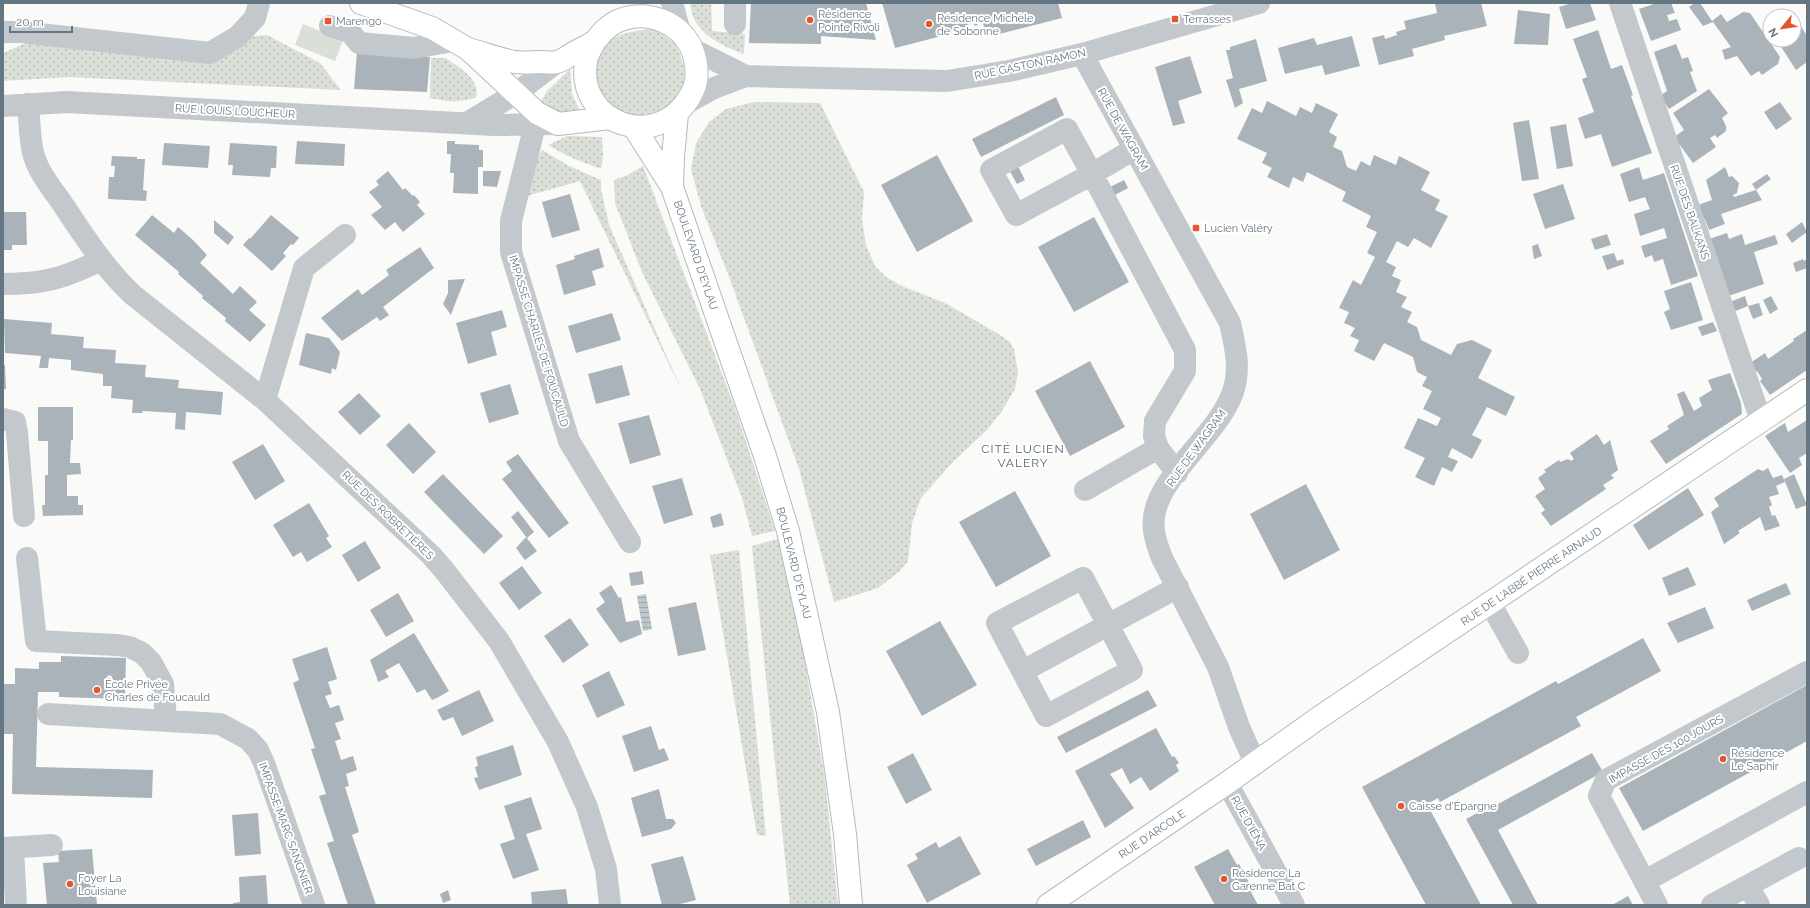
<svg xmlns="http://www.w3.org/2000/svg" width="1810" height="908" viewBox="0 0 1810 908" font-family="Raleway,sans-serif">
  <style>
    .grass { fill: url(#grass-dots) }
    .pitch { fill: #dadfd7 }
    .water { fill: url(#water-rules) }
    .building { fill: #aab3b9 }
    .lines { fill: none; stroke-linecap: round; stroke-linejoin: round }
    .major-casing { stroke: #b5babe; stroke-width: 24 }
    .minor { stroke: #c3c8cc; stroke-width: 22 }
    .major { stroke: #fff; stroke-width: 22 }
    .poi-dot { fill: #e4572e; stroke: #fff; stroke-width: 1.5 }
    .labels { text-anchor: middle; stroke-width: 4; stroke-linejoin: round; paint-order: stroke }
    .poi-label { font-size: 11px; fill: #657683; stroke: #fff; text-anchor: start }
    .street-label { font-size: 11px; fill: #657683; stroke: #fff }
    .neighbourhood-label { font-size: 12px; letter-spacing: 1px; fill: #57646e; stroke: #fff }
  </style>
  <defs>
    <pattern id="grass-dots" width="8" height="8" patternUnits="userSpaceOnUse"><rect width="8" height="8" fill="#dadfd7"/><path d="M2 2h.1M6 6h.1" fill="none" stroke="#b4b9b4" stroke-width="1.8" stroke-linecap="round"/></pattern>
    <pattern id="water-rules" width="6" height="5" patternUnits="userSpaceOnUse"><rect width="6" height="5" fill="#bbc7cb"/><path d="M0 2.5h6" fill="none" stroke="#9ca6aa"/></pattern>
  </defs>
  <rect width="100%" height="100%" fill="#fafaf8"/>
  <path class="grass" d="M690 3H711L712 31 745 34 744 54C720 45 692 32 690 3Z
    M656 29 676 44 684 66V93L650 121 608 109C604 101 596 90 594 81 593 77 595 70 596 66 599 35 631 30 656 29Z
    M267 35 320 63 341 90 69 77 3 81V53L26 43 215 59 245 37Z
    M431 58H446C459 68 481 79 476 97 460 104 446 101 430 98Z
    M570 69 572 94 580 111 558 112 540 103 547 91Z
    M754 102 820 103 864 192 862 219 866 245 875 266 886 277 902 286 947 304 1000 335 1010 342 1014 349 1018 373 1015 389 1000 414 986 431 952 463 921 498 912 523 908 561 900 571 878 588 834 602 799 469 728 274 701 206 691 169 696 143 709 122 726 109Z
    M567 136 602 137 603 156 601 169 570 157 548 145Z
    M542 150 569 166 601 180V189L609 225 682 391 580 181 527 196 533 164Z
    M643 166 735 408 775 531 752 536 742 498 700 389 642 272 615 203 614 180 628 175Z
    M778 539 801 639 825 779 838 905H790L752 546Z
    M739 550 766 836 757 835 710 555Z"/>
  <path class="pitch" d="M303 24 343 40 335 61 295 45Z"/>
  <path class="water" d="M646 594 652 629 643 631 637 596Z"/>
  <path class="building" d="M751 3H866L876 40 821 36V44L749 43Z
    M882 3H1058L1062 18 987 37 982 20 976 26 972 23 967 25 969 29 895 48Z
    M1440 3H1481L1487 26 1444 36 1445 40 1412 49 1414 56 1379 65 1372 38 1384 35 1385 39 1397 35 1396 32 1406 29 1404 21 1437 13 1435 4Z
    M1572 3H1590L1596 20 1566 29 1559 7Z
    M1657 3H1671L1675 13 1667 15 1669 21 1677 19 1681 30 1651 41 1639 9Z
    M1695 3H1700L1712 21 1721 14 1727 22 1743 12 1750 13 1780 57 1778 64 1762 75 1759 71 1751 76 1737 56 1725 60 1722 50 1731 47 1713 22 1703 26 1689 7Z
    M1518 10 1550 14 1548 45 1514 44Z
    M1801 26 1807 36V62L1796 70 1778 42 1781 40H1794V31Z
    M1598 30 1611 69 1622 65 1633 95 1631 96 1652 153 1612 167 1601 134 1585 139 1578 118 1594 112 1582 79 1587 77 1573 39Z
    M1352 36 1360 66 1325 75 1322 65 1285 74 1278 48 1314 38 1317 45Z
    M1256 39 1267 81 1239 89 1243 103 1235 108 1226 80 1233 78 1226 50H1230V47Z
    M1676 44 1682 59 1688 57 1693 71 1690 72 1697 91 1669 109 1660 96 1667 91 1654 52Z
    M357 52 430 57 427 92 354 89Z
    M1190 56 1202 93 1178 101 1185 123 1173 126 1155 67Z
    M1709 89 1728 113 1722 118 1726 126V131L1717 138 1715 135 1710 138 1716 147 1693 163 1674 137 1684 130 1673 113Z
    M1056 97 1064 115 981 157 972 139Z
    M1267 101 1296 116 1300 107 1312 113 1316 103 1338 114 1329 132 1337 137 1333 147 1342 151 1347 167 1356 171 1361 161 1370 166 1374 155 1396 165 1399 156 1430 172 1421 190 1440 200 1435 210 1448 216 1431 248 1414 238 1408 247 1397 241 1386 262 1396 267 1392 276 1401 280 1396 292 1407 297 1401 307 1412 312 1407 322 1417 327 1421 340 1451 355 1457 344 1472 340 1492 350 1478 378 1515 397 1506 416 1487 407 1472 435 1482 440 1472 459 1452 448 1448 457 1458 461 1452 472 1442 467 1434 486 1415 477 1425 458 1404 448 1418 418 1437 426 1441 418 1423 409 1432 391 1422 386 1427 377 1417 372 1413 357 1384 343 1374 361 1354 351 1359 340 1350 336 1355 328 1344 323 1349 312 1339 308 1353 280 1361 285 1375 257 1367 253 1377 232 1366 227 1371 216 1342 201 1346 192 1307 172 1303 182 1293 177 1289 188 1267 177 1272 168 1262 163 1267 153 1237 139 1252 108 1262 113Z
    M1780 102 1792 119 1776 130 1764 112Z
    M1529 120 1539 179 1522 181 1513 123Z
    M1566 124 1573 166 1557 169 1550 127Z
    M297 141 345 144 344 166 295 164Z
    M447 141H455V144L479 145V150H483V167H478V194L453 193 454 173H450L451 154H447Z
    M164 143 210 146 208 168 162 165Z
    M230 143 277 146 276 168H271L270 177 232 175 233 165H228Z
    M937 155 973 221 917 252 881 185Z
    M112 156 137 157V159H145L143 190 147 191 146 201 108 199 109 177H114L115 166H111Z
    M1018 166 1025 180 1017 184 1009 170Z
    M1639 167 1643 180 1664 173 1698 276 1671 285 1663 259 1654 262 1652 255 1645 258 1641 246 1667 238 1664 228 1640 236 1634 214 1650 209 1645 197 1629 202 1620 174Z
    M1725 167 1729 177 1732 176 1739 183 1737 193 1733 195 1734 197 1756 190 1762 200 1721 214 1725 224 1709 230 1705 219 1703 220 1698 205 1712 200 1706 180Z
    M388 171 403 190 405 188 413 196 414 195 420 202 417 205 425 214 403 232 395 222 385 230 371 215 382 207 369 192 379 185 376 181Z
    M483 171H501L497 187 483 186Z
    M1767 174 1771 179 1756 190 1752 184Z
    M1124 180 1128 188 1115 195 1110 187Z
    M1563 184 1575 219 1545 229 1533 194Z
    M570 194 580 230 552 238 542 202Z
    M3 212H26L27 245H12V250H3Z
    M152 215 174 233 178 227 193 240 207 255 200 263 233 294 240 286 257 302 249 310 266 325 250 342 225 321 226 318 202 298 203 296 178 274 179 272 135 235Z
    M271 215 299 238 293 245 291 244 283 253 286 256 272 271 243 245 249 238 250 239Z
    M1094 217 1129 282 1074 312 1038 247Z
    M214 220 234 237 228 245 214 233Z
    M1802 222 1807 232 1792 243 1786 234Z
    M1727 233 1729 239 1742 234 1745 245 1775 235 1778 244 1754 252 1764 284 1728 296 1709 239Z
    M1607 234 1611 245 1595 250 1591 239Z
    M1538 244 1542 256 1534 259 1532 246Z
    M420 247 434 268 383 307 389 315 380 321 377 317 342 341 321 318 358 289 362 295 389 275 386 270Z
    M599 248 604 267 592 271 596 285 564 295 556 265 575 259 574 256Z
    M1614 253 1617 261 1623 259 1624 264 1607 270 1602 256Z
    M1803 259 1804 261 1807 259V268L1796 272 1793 263Z
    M465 279 455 304 451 315 443 304 448 293V280Z
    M1691 282 1703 320 1671 330 1664 312 1670 309 1664 291Z
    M1745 296 1748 306 1733 312 1730 302Z
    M1771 296 1778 309 1770 314 1763 300Z
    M1759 303 1763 315 1753 319 1748 306Z
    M502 310 507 327 491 332 497 355 468 364 456 323Z
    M612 313 621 340 576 353 568 326Z
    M4 319 52 323 51 334 84 337 83 348 116 350 115 363 146 365 145 377 179 380 178 388 223 392 221 415 186 412 185 430 175 429 176 413 143 411 142 413H132L133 400 111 398 112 386H103V374L71 370V360L49 358 48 368H39L41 356 5 353Z
    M1713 322 1717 331 1702 336 1698 327Z
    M1807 330V370L1770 395 1760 381 1762 379 1757 371 1754 373 1750 363 1765 353 1768 359 1794 341 1793 339Z
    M306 333 329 338 340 352 336 370 332 368 331 374 299 365Z
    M1090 361 1125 427 1070 456 1035 391Z
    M3 365H5L6 389H3Z
    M622 365 630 395 596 404 588 374Z
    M1730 373 1741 403 1742 414 1666 464 1650 441 1669 429 1667 426 1684 415 1677 394 1684 391 1694 411 1702 406 1699 398 1712 390 1708 380Z
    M510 384 519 414 489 423 480 393Z
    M359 393 381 416 360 435 338 412Z
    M38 407H73V440H71L70 463H80L81 474 67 475V496H78V505H83V515L43 516 42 505H45V475H48V441H38Z
    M649 415 661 455 630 464 618 423Z
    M1807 420V453L1799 458 1802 465 1790 473 1765 436 1785 423 1788 432Z
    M409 423 436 452 413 474 386 445Z
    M1597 434 1604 445 1610 440 1618 470 1611 475 1614 478 1603 485 1606 489 1551 526 1541 513 1545 510 1535 496 1545 489 1538 478 1546 472 1544 470 1559 460 1560 462 1568 459 1571 461 1574 459 1570 453Z
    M263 444 285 481 255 500 232 462Z
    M518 454 569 523 549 538 502 479 512 471 506 462Z
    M1768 468 1773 478 1782 475 1785 482 1776 486 1779 494 1769 497 1772 505 1769 507 1772 516 1775 515 1780 526 1765 531 1760 517 1738 531 1740 533 1724 544 1711 512 1719 506 1714 498 1758 469 1763 471Z
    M443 474 503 536 484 554 424 492Z
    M1794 474 1807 505 1796 509 1784 479Z
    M682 478 693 515 664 524 652 486Z
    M1306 484 1340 550 1284 580 1250 514Z
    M1688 488 1704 515 1649 550 1648 549 1633 525Z
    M1015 491 1051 556 996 587 959 522Z
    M309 503 329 536 326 538 332 547 307 562 301 552 293 557 273 525Z
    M518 511 534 532 527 538 511 517Z
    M721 513 724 525 713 528 710 517Z
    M526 537 537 551 525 560 516 548Z
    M365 541 381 568 358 582 342 555Z
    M522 566 542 593 519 610 499 583Z
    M1688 567 1696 585 1669 596 1662 578Z
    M642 571 644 584 631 586 629 573Z
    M1786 583 1791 594 1752 611 1747 600Z
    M611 585 619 598 621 597 626 622 639 620 642 634 620 643 596 609 605 602 599 593Z
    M398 593 414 621 386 637 370 610Z
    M696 602 706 650 678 656 668 608Z
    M1705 607 1714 628 1678 643 1667 623Z
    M570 618 589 645 563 663 544 636Z
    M940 621 977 685 922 716 886 651Z
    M414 633 449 691 437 698 432 700 425 689 417 693 399 663 385 671 389 677 378 682 377 678 370 660Z
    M1643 638 1661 671 1576 717 1581 726 1440 802 1438 798 1427 804 1481 905H1426L1362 787 1556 681 1558 684Z
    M327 647 337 679 328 682 332 694 325 696 330 708 339 705 344 720 335 723 341 739 335 741 341 760 353 756 357 770 346 774 349 786 345 787 359 832 352 835 376 905H348L327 843 334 841 319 796 326 794 311 749 315 748 293 683 299 680 292 659Z
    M61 656 126 658 125 699 59 697V692H38L36 767 153 770 152 798 12 794 13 734H3V684H15V668L39 669V662H61Z
    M609 671 625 705 597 718 582 685Z
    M1807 685V741L1643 831 1619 788Z
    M479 690 494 721 462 736 453 717 443 721 437 710Z
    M1148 690 1157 706 1066 753 1057 737Z
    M651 726 659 750 664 748 669 760 634 772 622 736Z
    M1156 728 1172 757 1174 756 1179 763 1176 765 1179 771 1150 791 1141 777 1130 784 1122 768 1110 774 1134 808 1105 828 1075 771Z
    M513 745 522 775 479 790 474 778 478 777 475 767 478 766 476 757Z
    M913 753 932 790 906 804 887 767Z
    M1592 753 1603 772 1498 830 1538 905H1513L1466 819 1485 809 1487 810Z
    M659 789 666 819H673L676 823 671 829 642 837 631 798Z
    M531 797 542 829 526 834 539 870 513 879 500 844 515 839 504 806Z
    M258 813 261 854 235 856 232 815Z
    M1083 820 1091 837 1036 866 1027 849Z
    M960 836 981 874 927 903 907 865 918 859 915 854 936 842 939 848Z
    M92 849 97 905H47L43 863 59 862 58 851Z
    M1228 849 1237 865 1239 864 1253 890 1251 892 1258 905H1215L1194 867Z
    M683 856 696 900 676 905H662L651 864Z
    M266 875 268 905H233V903L240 902 239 877Z
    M566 889 568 905H532L531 892Z
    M448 890 451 900 443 903 440 894Z
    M1628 896 1633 905H1612Z"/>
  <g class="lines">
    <g class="major-casing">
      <path id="major" d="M361 3 432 28 468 49 537 113 558 124 610 118
        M468 49C483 53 499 59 514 62 523 63 533 62 541 62 546 62 552 63 557 62 562 61 568 56 572 54 580 49 589 46 596 40 599 37 602 32 606 29 621 15 644 13 663 21 675 26 685 35 691 47 696 58 699 76 694 88 664 158 571 124 587 57 589 52 592 46 595 41
        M634 127 672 187 765 456 788 531 828 712 845 834 851 905
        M672 187 673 157 677 114
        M1048 905 1227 783 1320 717 1807 390"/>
    </g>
    <path class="minor" d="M672 3 680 32
      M1620 3 1761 421
      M735 24V3
      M330 26 350 32 359 43 414 48 453 41
      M3 32H21L210 53 237 37 255 18 259 3
      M692 49 746 76
      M1082 54 1230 323C1235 346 1241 368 1233 392 1218 435 1159 475 1154 517 1152 531 1157 545 1162 558L1218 667 1239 727 1255 763
      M687 103 714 88 746 76 947 81 1009 71 1082 54 1259 3
      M28 104C30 121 29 140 34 156 39 173 52 189 62 203 84 236 105 269 133 295L265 400 431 555 444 570 499 641 558 742 587 807 606 869 610 905
      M3 106 67 102 494 125 558 124
      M467 123 515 94 557 62
      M535 125 511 221V252L569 441 630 542
      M1067 129 1092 174 1016 215 991 170Z
      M1134 149 1092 174 1185 350V371L1155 421 1154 436 1158 448 1177 473
      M3 284C45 284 64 278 101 260
      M265 400 304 268 345 235
      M3 419 15 422 17 433 24 516
      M1085 490 1158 448
      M27 558 36 641 117 645 130 647 142 653 151 662 163 684 166 719
      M1083 578 1132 670 1046 716 997 623Z
      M1490 603 1518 653
      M1023 671 1178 587
      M48 714 220 724 248 739 258 750 264 763 314 905
      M1227 783 1294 905
      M3 848 52 845
      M13 848 16 905
      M1645 881 1807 792
      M1748 886 1759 905
      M1657 905 1599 796 1606 780 1807 672
      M1712 905 1799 858"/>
    <use href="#major" class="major"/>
  </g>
  <g class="poi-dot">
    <rect x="1171" y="15" width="8" height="8" rx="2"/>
    <circle cx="810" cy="20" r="4"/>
    <rect x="324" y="17" width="8" height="8" rx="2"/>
    <circle cx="929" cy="24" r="4"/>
    <rect x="1192" y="224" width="8" height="8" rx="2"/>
    <circle cx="97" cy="690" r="4"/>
    <circle cx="1723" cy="759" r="4"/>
    <circle cx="1401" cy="806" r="4"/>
    <circle cx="1224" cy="879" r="4"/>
    <circle cx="70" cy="884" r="4"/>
  </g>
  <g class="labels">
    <g class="poi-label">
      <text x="818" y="18">Résidence<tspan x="818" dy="13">Pointe Rivoli</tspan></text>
      <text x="937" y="22">Résidence Michèle<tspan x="937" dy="13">de Sobonne</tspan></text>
      <text x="1183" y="23">Terrasses</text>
      <text x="336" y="25">Marengo</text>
      <text x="1204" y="232">Lucien Valéry</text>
      <text x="105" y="688">École Privée<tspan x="105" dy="13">Charles de Foucauld</tspan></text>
      <text x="1731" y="757">Résidence<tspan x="1731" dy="13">Le Saphir</tspan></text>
      <text x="1409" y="810">Caisse d'Épargne</text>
      <text x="1232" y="877">Résidence La<tspan x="1232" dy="13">Garenne Bat C</tspan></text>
      <text x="78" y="882">Foyer La<tspan x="78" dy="13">Louisiane</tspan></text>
    </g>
    <g class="street-label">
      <text transform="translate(1030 64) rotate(-12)" y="4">RUE GASTON RAMON</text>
      <text transform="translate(235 111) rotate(3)" y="4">RUE LOUIS LOUCHEUR</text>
      <text transform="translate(1123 129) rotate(61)" y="4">RUE DE WAGRAM</text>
      <text transform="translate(1690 212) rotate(71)" y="4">RUE DES BALKANS</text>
      <text transform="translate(696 255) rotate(71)" y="4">BOULEVARD D'EYLAU</text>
      <text transform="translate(539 341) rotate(73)" y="4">IMPASSE CHARLES DE FOUCAULD</text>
      <text transform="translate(1196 448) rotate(-54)" y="4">RUE DE WAGRAM</text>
      <text transform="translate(388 515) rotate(44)" y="4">RUE DES ROBRETIÈRES</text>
      <text transform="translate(794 563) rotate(76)" y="4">BOULEVARD D'EYLAU</text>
      <text transform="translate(1531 576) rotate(-34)" y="4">RUE DE L'ABBÉ PIERRE ARNAUD</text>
      <text transform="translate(1666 749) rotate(-29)" y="4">IMPASSE DES 100 JOURS</text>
      <text transform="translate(1249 823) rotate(61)" y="4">RUE D'IÉNA</text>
      <text transform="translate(286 828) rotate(70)" y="4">IMPASSE MARC SANGNIER</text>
      <text transform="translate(1152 834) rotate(-34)" y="4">RUE D'ARCOLE</text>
    </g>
    <g class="neighbourhood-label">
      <text x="1023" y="453">CITÉ LUCIEN<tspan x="1023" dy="14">VALERY</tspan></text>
    </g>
  </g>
  <rect width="1810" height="908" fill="none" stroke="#657683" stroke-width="8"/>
  <g transform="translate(1782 28) rotate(241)"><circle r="19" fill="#ffffff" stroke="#c1c8cd"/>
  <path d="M0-3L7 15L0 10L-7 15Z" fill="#e4572e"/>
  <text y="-6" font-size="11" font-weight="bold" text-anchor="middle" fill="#657683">N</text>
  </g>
  <path d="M10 26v6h62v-6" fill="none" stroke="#657683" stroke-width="2"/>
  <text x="16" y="26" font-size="12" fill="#657683" stroke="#ffffff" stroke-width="3" paint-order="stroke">20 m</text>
</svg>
